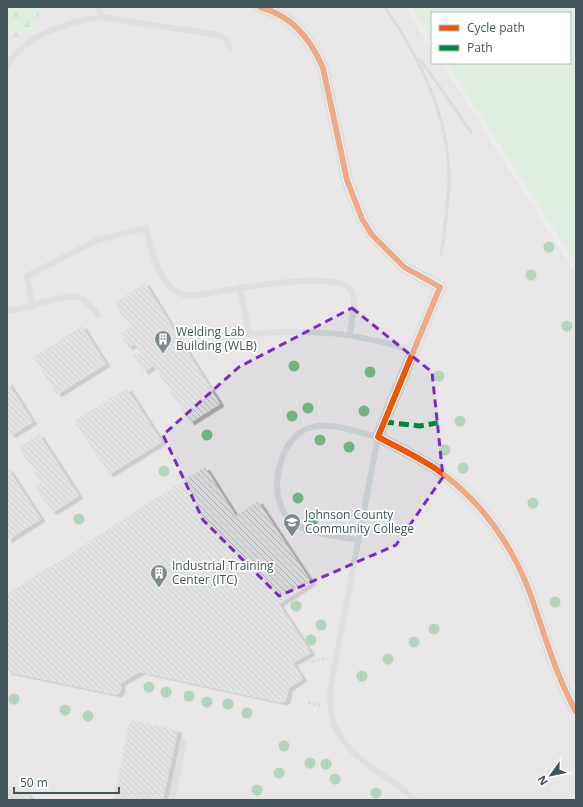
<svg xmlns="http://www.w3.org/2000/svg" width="583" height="807" viewBox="0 0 583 807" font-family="'Open Sans',sans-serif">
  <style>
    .education { fill: #dfdddf }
    .forest { fill: url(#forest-firs) }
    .park { fill: #cef0d3 }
    .building { fill: url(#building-back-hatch); filter: url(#shadow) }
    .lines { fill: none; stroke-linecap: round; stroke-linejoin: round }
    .path { stroke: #b5c4bd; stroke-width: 2.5; stroke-dasharray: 3 2; stroke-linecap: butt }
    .lane { stroke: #c8cdcf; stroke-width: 6 }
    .street { stroke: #c8cdcf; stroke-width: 12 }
    .rail { stroke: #c3c6c8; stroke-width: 3 }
    .quiet { stroke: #00873e; stroke-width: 5; stroke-dasharray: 10 5; stroke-linecap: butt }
    .cycleway-casing { stroke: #fff; stroke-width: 8 }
    .cycleway { stroke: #e8590c; stroke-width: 6 }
    .tree { fill: #71b383 }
    .marked { fill: none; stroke: #7b2cbf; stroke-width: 3; stroke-dasharray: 8 5; stroke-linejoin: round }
    .labels { text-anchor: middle; stroke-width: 3.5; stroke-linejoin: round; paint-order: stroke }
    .poi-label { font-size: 12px; fill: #42555b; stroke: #fff; text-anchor: start }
  </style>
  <defs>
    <pattern id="forest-firs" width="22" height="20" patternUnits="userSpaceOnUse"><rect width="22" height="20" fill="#cef0d3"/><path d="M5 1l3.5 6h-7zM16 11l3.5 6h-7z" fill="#b2d0b7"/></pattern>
    <pattern id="building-back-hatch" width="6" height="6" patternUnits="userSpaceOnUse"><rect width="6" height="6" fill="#d5d6d7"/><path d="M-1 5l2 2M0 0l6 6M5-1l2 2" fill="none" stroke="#aeb0b1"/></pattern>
    <filter id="shadow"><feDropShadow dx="4.5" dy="2.5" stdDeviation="0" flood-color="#0004"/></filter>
  </defs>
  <rect width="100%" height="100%" fill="#eeeced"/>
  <path class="education" d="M7 7H405L432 50V63H441L576 274V800H7Z"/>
  <path class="forest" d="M7 7H42L33 31 16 37 7 35Z"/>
  <path class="park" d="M411 7H576V264L447 63H570V13H432V40Z"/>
  <path class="building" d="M145 283 220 404 190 423 154 366 144 372 133 356 140 352 135 344 128 348 120 334 130 328 114 303Z
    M82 326 106 364 57 395 33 357Z
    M7 381 33 422 11 436 7 430Z
    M127 388 162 442 109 475 74 421Z
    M39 434 79 496 52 513 35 487 41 483 19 448Z
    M7 467 41 519 7 541Z
    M205 467 236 516 258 501 312 583 279 604 311 653 293 663 303 679 289 688 286 701 282 703 140 672 121 683V691L117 695 7 672V594Z
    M130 720 178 730 163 800H113Z
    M7 789 27 793 32 800H7Z"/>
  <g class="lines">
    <path class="path" d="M312 662 327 658
      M308 703 323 706"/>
    <path class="lane" d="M99 7 101 17
      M7 65C26 35 67 22 101 17L219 35 227 40 230 49
      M240 287 249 334C312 328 353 333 413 350
      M32 307 27 276 98 240 146 228C152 253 160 293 191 296 217 293 334 268 350 289 358 299 351 322 350 334
      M7 311C25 310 68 292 80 298 87 301 93 309 98 315
      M358 540C338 536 311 535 294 523 264 503 277 438 309 428 331 421 356 432 378 437L330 690C331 701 330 713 334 724 347 759 389 775 415 800
      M172 800 184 742"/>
    <path class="street" d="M260 7C292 16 310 38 323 68L347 180 362 219 372 235 404 267 440 287 378 437C397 447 418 457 436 469 481 500 513 546 531 596 545 636 556 675 576 712"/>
    <path class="rail" d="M385 7C419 57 448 114 449 176 449 202 445 229 441 255
      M420 59 471 132"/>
    <path class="quiet" d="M384 422 420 426 442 422"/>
    <g class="cycleway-casing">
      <path id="cycleway" d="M260 7C292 16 310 38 323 68L347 180 362 219 372 235 404 267 440 287 378 437C397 447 418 457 436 469 481 500 513 546 531 596 545 636 556 675 576 712"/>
    </g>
    <use href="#cycleway" class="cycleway"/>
  </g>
  <g class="tree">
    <circle cx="549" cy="247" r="5.5"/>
    <circle cx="531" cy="275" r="5.5"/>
    <circle cx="567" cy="326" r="5.5"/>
    <circle cx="294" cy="366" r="5.5"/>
    <circle cx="370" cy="372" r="5.5"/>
    <circle cx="439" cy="376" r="5.5"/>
    <circle cx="308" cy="408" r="5.5"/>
    <circle cx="364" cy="411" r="5.5"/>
    <circle cx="292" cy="416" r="5.5"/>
    <circle cx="460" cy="421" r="5.5"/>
    <circle cx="207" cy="435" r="5.5"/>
    <circle cx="320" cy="440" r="5.5"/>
    <circle cx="349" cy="447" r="5.5"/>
    <circle cx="445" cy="450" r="5.5"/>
    <circle cx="463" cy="468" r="5.5"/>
    <circle cx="164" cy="471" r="5.5"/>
    <circle cx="298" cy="498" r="5.5"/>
    <circle cx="533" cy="503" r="5.5"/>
    <circle cx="79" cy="519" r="5.5"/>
    <circle cx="313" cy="520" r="5.5"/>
    <circle cx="555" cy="602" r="5.5"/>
    <circle cx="296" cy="606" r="5.5"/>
    <circle cx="321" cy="625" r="5.5"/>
    <circle cx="434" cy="629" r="5.5"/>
    <circle cx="311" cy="640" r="5.5"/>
    <circle cx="414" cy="642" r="5.5"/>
    <circle cx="388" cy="659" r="5.5"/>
    <circle cx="362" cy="676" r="5.5"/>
    <circle cx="149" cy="687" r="5.5"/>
    <circle cx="166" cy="692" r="5.5"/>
    <circle cx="189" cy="696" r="5.5"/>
    <circle cx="14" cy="699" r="5.5"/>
    <circle cx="207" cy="702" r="5.5"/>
    <circle cx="228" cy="704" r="5.5"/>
    <circle cx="65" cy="710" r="5.5"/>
    <circle cx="247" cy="713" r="5.5"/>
    <circle cx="88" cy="716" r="5.5"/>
    <circle cx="284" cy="746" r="5.5"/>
    <circle cx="310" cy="763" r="5.5"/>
    <circle cx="326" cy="764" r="5.5"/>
    <circle cx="279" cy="773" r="5.5"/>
    <circle cx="335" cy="779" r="5.5"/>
    <circle cx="257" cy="790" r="5.5"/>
    <circle cx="376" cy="793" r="5.5"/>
  </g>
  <path d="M0 0H583V807H0ZM352 308 432 372 443 477 396 545 279 596 203 520 163 435 239 367Z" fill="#eeeced" fill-opacity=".55" fill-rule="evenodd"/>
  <path class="marked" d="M352 308 432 372 443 477 396 545 279 596 203 520 163 435 239 367Z"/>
  <defs>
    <g id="building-pin" transform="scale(0.9)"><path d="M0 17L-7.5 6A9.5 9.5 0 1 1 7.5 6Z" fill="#7e8a8e" stroke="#fff"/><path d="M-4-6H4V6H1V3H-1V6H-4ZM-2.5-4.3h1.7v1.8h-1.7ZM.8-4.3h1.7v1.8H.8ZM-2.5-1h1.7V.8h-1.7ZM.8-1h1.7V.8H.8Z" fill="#fff"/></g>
    <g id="university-pin" transform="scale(0.9)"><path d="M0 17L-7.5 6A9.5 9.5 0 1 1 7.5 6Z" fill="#7e8a8e" stroke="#fff"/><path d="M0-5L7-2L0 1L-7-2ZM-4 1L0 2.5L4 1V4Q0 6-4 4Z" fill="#fff"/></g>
  </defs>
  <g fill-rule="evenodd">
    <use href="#building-pin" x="163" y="339"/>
    <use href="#university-pin" x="292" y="522"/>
    <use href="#building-pin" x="159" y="573"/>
  </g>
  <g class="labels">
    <g class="poi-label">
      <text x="176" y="336">Welding Lab<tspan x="176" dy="14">Building (WLB)</tspan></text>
      <text x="305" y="519">Johnson County<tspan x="305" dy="14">Community College</tspan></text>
      <text x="172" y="570">Industrial Training<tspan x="172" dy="14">Center (ITC)</tspan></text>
    </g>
  </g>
  <rect width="583" height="807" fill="none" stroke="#42555b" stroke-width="16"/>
  <rect x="431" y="12" width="140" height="52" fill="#ffffff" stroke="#b3bbbd"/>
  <rect x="439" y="25" width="20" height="6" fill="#e8590c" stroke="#b3bbbd"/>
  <text x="467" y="32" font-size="12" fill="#42555b">Cycle path</text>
  <rect x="439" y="45" width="20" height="6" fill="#00873e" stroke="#b3bbbd"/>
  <text x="467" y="52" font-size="12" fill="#42555b">Path</text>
  <g transform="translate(551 775) rotate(237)" stroke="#ffffff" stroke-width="3" paint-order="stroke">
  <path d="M0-3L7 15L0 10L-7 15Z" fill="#42555b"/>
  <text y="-6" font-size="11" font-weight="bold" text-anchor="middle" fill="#42555b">N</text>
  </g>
  <path d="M14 787v6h105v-6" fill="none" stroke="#42555b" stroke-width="2"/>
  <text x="20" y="787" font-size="12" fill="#42555b" stroke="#ffffff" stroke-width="3" paint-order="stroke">50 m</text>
</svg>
